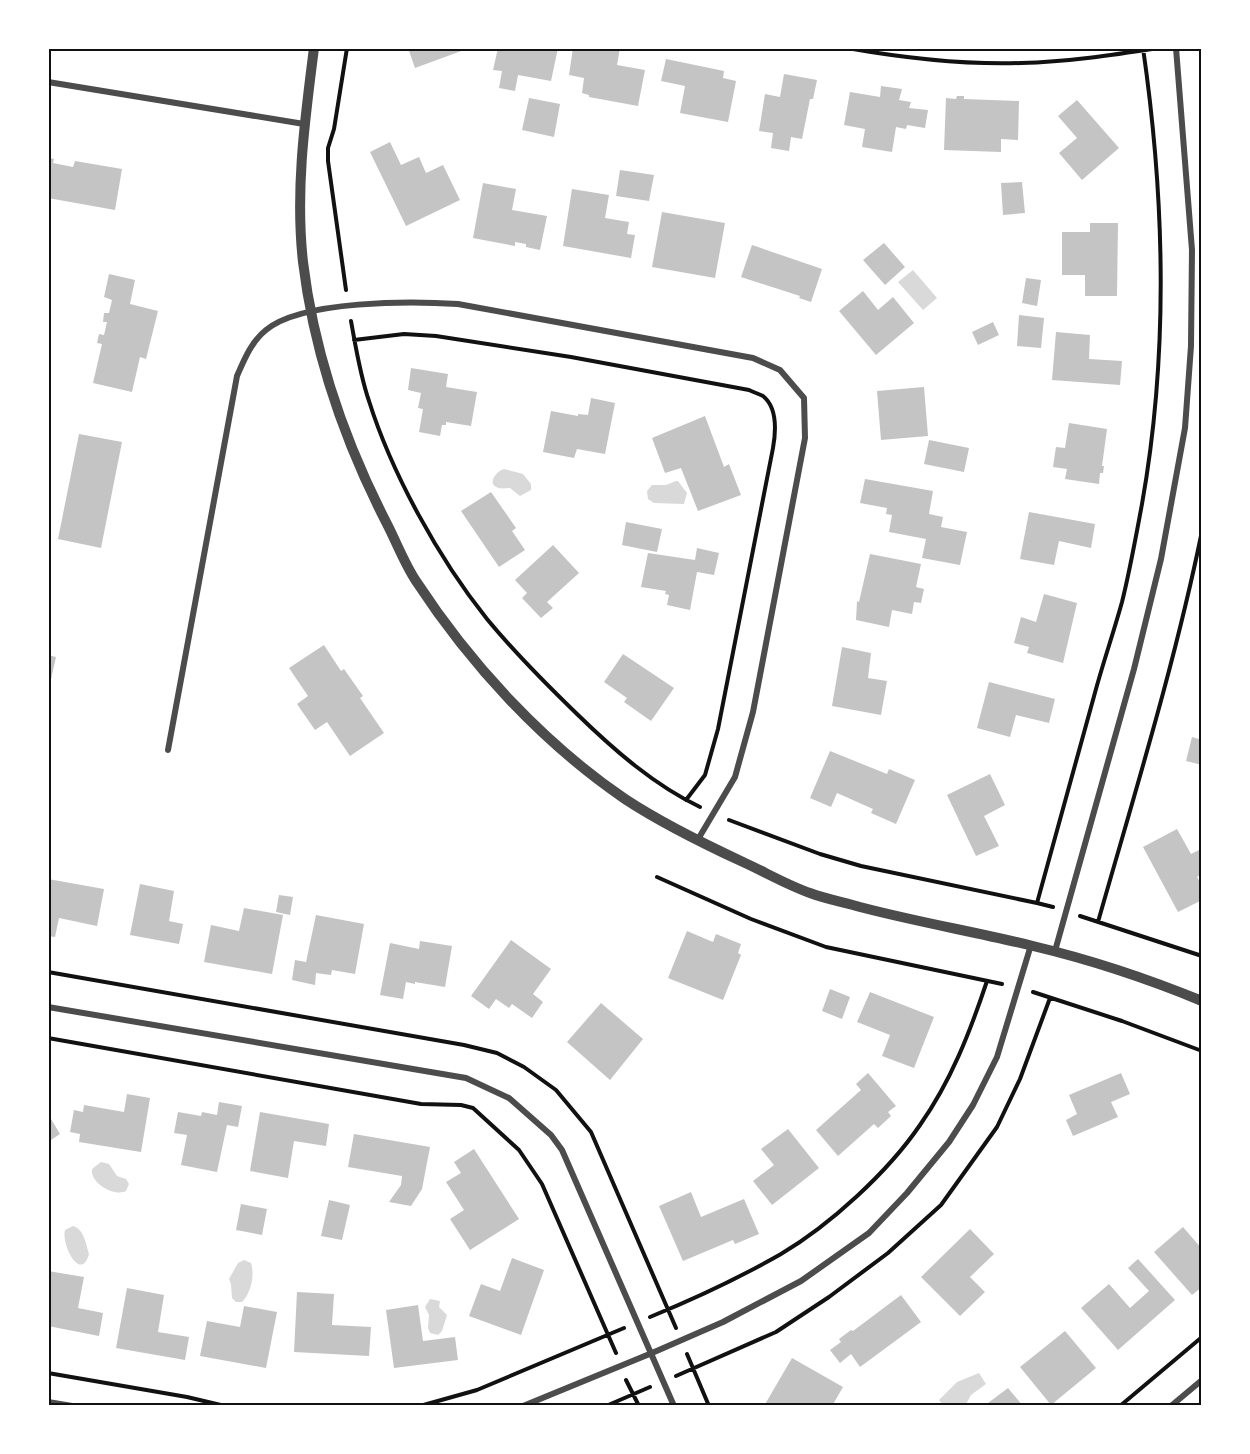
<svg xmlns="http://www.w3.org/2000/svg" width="1250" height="1454" viewBox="0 0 1250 1454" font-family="Overpass,sans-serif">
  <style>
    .water { fill: #d9d9d9 }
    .building { fill: #c4c4c4 }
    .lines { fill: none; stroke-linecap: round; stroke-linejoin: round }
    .path { stroke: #111; stroke-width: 4 }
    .minor { stroke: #4c4c4c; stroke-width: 6 }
    .tertiary { stroke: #4c4c4c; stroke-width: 10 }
    .neatline { fill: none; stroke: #111; stroke-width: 2 }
  </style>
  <rect width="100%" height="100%" fill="#fff"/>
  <path class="water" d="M913 270 937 298 923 310 898 282Z
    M504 469 523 474 531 484V490L520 496 510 488C506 488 502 489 499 488 486 485 496 471 504 469Z
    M676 481H678L687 493 684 504 654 503 648 499 647 491 652 485H666Z
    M101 1162 109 1164 117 1176 126 1179 129 1184 126 1191C114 1197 90 1183 92 1169Z
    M73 1226C84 1229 86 1244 89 1254 81 1283 61 1245 65 1230Z
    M244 1260 251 1263C255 1275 251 1293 242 1302H236L232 1298 231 1284 229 1279 238 1263Z
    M430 1299 440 1301 439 1307 447 1315 442 1331 438 1335 430 1333 428 1328 429 1315 425 1307Z
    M979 1373 986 1384 971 1395 965 1406H944L939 1400 957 1382Z"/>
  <path class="building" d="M408 48H463L464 50 415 68Z
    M498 48H558L551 81 518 75 515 91 499 88 502 71 493 70Z
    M573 48H620L617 65 645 70 638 106 589 97V95L582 93 584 78 569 75Z
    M666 59 724 71 723 78 736 81 728 122 680 113 685 86 661 81Z
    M784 74 817 80 813 99H810L802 139 791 137 789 151 771 148 773 133 759 131 765 94 780 97Z
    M881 86 902 89 899 100 911 102 909 108 928 110 925 128 907 125 906 129 896 127 892 152 862 147 865 129 844 125 850 92 880 97Z
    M957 96H964V99L1019 101 1018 140 1001 139V152L944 150 946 98 956 99Z
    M529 98 560 104 554 137 522 130Z
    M1077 100 1119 148 1082 180 1059 153 1077 138 1058 116Z
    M390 142 401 165 419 157 426 173 443 165 460 200 406 226 370 152Z
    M48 158 54 159 53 163 73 167 75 161 122 169 115 210 48 198Z
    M620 170 654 175 649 201 616 196Z
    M1022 182 1025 213 1003 215 1001 183Z
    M483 183 516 189 512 210 547 216 540 250 526 247V244L515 242V246L473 238Z
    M572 189 609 195 605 218 629 222 627 234 635 235 631 258 563 246Z
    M662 212 725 223 715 278 652 267Z
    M1090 223H1118L1117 296H1085V275H1062V232H1090Z
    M884 243 905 267 885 285 863 260Z
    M752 245 822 269 811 302 799 298 800 296 741 277Z
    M109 274 135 280 130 304 158 311 146 359 140 357 132 392 93 383 102 344 97 343 99 334 104 335 107 322H103L104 313H109L112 300 104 297Z
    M1026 278 1041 280 1037 306 1022 303Z
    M863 291 878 310 893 297 914 323 876 355 839 311Z
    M1019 315 1044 318 1041 348 1017 346Z
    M993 322 999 335 978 345 972 332Z
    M1056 332 1090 335 1089 359 1122 361 1120 385 1052 380Z
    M411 368 448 374 446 387 477 392 471 426 446 422V425H442L440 436 419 432 423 409 418 408 421 393 408 390Z
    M924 387 928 436 881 440 877 391Z
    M591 398 615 403 605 454 577 449 574 458 543 452 551 411 578 416V414L588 415Z
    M705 416 724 467 729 464 741 495 698 511 681 468 665 473 652 438Z
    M1069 423 1107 429 1102 466H1104L1103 473H1100L1099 484 1065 479 1067 469 1053 467 1056 447 1065 448Z
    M79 434 122 442 101 548 58 539Z
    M929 440 969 448 964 472 924 464Z
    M865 479 933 491 929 514 943 517 941 527 967 532 960 565 922 558 926 539 889 532 892 515 886 514 887 508 860 503Z
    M491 492 516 528 512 531 525 550 499 567 461 511Z
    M1029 512 1095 524 1091 548 1059 541 1054 565 1020 559Z
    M626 522 662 529 657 552 622 545Z
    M553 545 579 573 547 602 553 608 541 618 522 598 527 593 515 580Z
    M697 548 719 553 714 575 697 572 690 610 667 605 669 595 665 594 666 591 641 587 648 553 695 560Z
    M870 554 921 564 916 587 924 589 921 603 914 602 912 614 892 610 889 627 856 620 857 601 859 602Z
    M1044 594 1077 603 1063 663 1027 653 1029 647 1014 643 1021 617 1036 622Z
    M324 645 341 671 344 669 363 696 360 698 384 733 350 756 327 722 315 730 297 704 308 696 289 668Z
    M842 647 871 653 868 678 887 681 881 715 832 706Z
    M623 654 674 688 651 721 624 702 627 698 604 682Z
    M48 655 56 657 50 684 48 683Z
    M989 682 1055 699 1049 723 1016 715 1010 737 977 728Z
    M1192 737 1202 740V765L1186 761Z
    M830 751 887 774 889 769 915 780 896 824 871 813 873 809 837 793 831 807 810 798Z
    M990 774 1005 805 984 816 999 846 976 856 947 795Z
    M1177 829 1191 854 1199 850 1202 855V874L1197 877 1202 886V900L1178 912 1143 847Z
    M48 879 104 889 97 926 59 918 55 937 48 936Z
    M140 884 174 891 169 921 183 924 179 944 130 935Z
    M279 895 293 897 290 915 276 912Z
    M244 908 283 915 272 974 204 962 211 925 239 931Z
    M316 915 364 924 355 974 332 970 331 975 316 973 315 985 292 980 295 960 306 962Z
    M687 931 713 942 716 934 741 944 738 953 741 955 723 1000 668 978Z
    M511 940 551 969 533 994 543 1002 532 1018 512 1004 509 1008 496 999 489 1009 471 996Z
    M420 941 452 946 445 987 415 982V984L406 982 403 999 380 995 390 943 419 949Z
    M830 989 850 997 842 1019 822 1011Z
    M870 992 934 1017 914 1068 882 1056 890 1035 857 1022Z
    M601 1003 643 1039 610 1080 567 1042Z
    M868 1073 896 1106 888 1112 891 1116 878 1128 874 1124 838 1156 816 1130 861 1090 856 1084Z
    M1121 1073 1130 1094 1111 1102 1118 1117 1073 1136 1066 1120 1077 1114 1069 1095Z
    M127 1094 150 1098 141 1152 79 1142 80 1134 70 1132 74 1110 83 1112 84 1105 124 1112Z
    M219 1102 242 1106 238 1127 227 1125 217 1172 181 1165 187 1135 174 1133 178 1112 201 1116 202 1112 217 1115Z
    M260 1112 329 1124 326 1146 294 1141 288 1178 250 1171Z
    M48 1114 60 1134 48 1142Z
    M788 1129 819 1168 772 1205 753 1181 774 1165 761 1149Z
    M354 1134 430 1147 422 1189 411 1206 389 1202 401 1185 402 1176 348 1167Z
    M474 1149 519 1219 470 1250 450 1219 464 1210 446 1182 461 1173 454 1162Z
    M691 1192 701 1217 744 1199 759 1234 735 1244 733 1240 683 1261 659 1206Z
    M329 1200 350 1205 342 1240 321 1236Z
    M241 1204 267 1209 262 1235 236 1230Z
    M1183 1227 1202 1249V1287L1192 1295 1154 1252Z
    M970 1229 994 1254 970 1277 985 1292 960 1316 921 1277Z
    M512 1258 544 1270 521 1335 469 1316 481 1284 500 1291Z
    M1138 1259 1175 1300 1118 1350 1081 1308 1109 1284 1130 1308 1149 1291 1128 1268Z
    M48 1271 84 1277 78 1308 103 1313 99 1336 48 1326Z
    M127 1288 164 1295 158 1332 189 1337 185 1360 116 1348Z
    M297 1292 334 1294 332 1325 371 1327 369 1356 294 1352Z
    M901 1295 921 1322 860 1367 851 1354 840 1363 830 1350 841 1342 839 1339 851 1330 853 1331Z
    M418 1305 423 1341 455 1337 458 1360 394 1368 386 1310Z
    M244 1306 277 1312 266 1368 200 1356 207 1321 240 1327Z
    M1065 1331 1096 1368 1051 1405 1020 1367Z
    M792 1358 843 1387 832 1406H764Z
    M1008 1388 1023 1406H984Z"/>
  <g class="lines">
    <path class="path" d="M847 48C904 58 962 65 1021 63 1067 62 1113 55 1158 48
      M346 290 328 161V148L334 129 347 48
      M351 321C356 348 360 375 369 401 392 474 439 559 487 619 515 653 546 684 577 714 614 750 654 785 700 807
      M354 340 404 334 436 336 571 357 749 390C753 392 759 394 763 396 778 408 776 431 773 448L718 729 705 775 686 800
      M729 820 820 854 861 866 1037 903
      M657 877 751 919 826 947 1002 984
      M1053 907 1037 903C1057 832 1076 760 1096 689 1104 660 1114 631 1122 602 1130 570 1136 536 1142 504 1169 352 1165 200 1143 48
      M1080 916 1202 956
      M1098 922C1135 792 1175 663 1202 531
      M48 972 464 1045 497 1053 524 1067 556 1090 591 1132 676 1328
      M1033 992 1122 1021 1202 1051
      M48 1038 421 1104 461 1105 473 1108 519 1150 542 1184 616 1353
      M650 1317C694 1299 739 1278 781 1254 830 1225 888 1172 920 1125 951 1081 970 1032 987 981
      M687 1354 709 1406
      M48 1373 187 1397 225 1406
      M676 1376 776 1332 829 1297 888 1253 941 1205 997 1127 1020 1079 1050 998
      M626 1380 639 1406
      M420 1406 477 1390 624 1328
      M606 1406 650 1387
      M1120 1406 1202 1337"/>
    <path class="minor" d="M48 82 304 124
      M168 750 237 376C244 360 251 342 266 330 302 300 412 301 458 304L753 358 780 370 804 398 805 438 753 712 735 777 697 841
      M1055 951 1134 669 1161 559 1185 428 1191 346 1192 250 1176 48
      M48 1007 466 1078 509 1098 551 1135 562 1150 674 1406
      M48 1402 72 1406
      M523 1406 652 1353 723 1322 801 1281 869 1233 907 1193 949 1142 973 1105 997 1057 1031 945
      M1171 1406 1202 1380"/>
    <path class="tertiary" d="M314 48C305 119 295 190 303 262 314 353 344 440 386 522 396 541 404 563 416 581 471 665 543 743 625 799 663 824 702 843 743 862 765 872 787 885 810 893 826 899 843 902 860 907 917 922 976 932 1033 946 1092 960 1146 978 1202 1001"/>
  </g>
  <rect width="1250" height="1454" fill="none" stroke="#ffffff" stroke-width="99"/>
  <rect x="50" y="50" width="1150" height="1354" class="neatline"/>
</svg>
